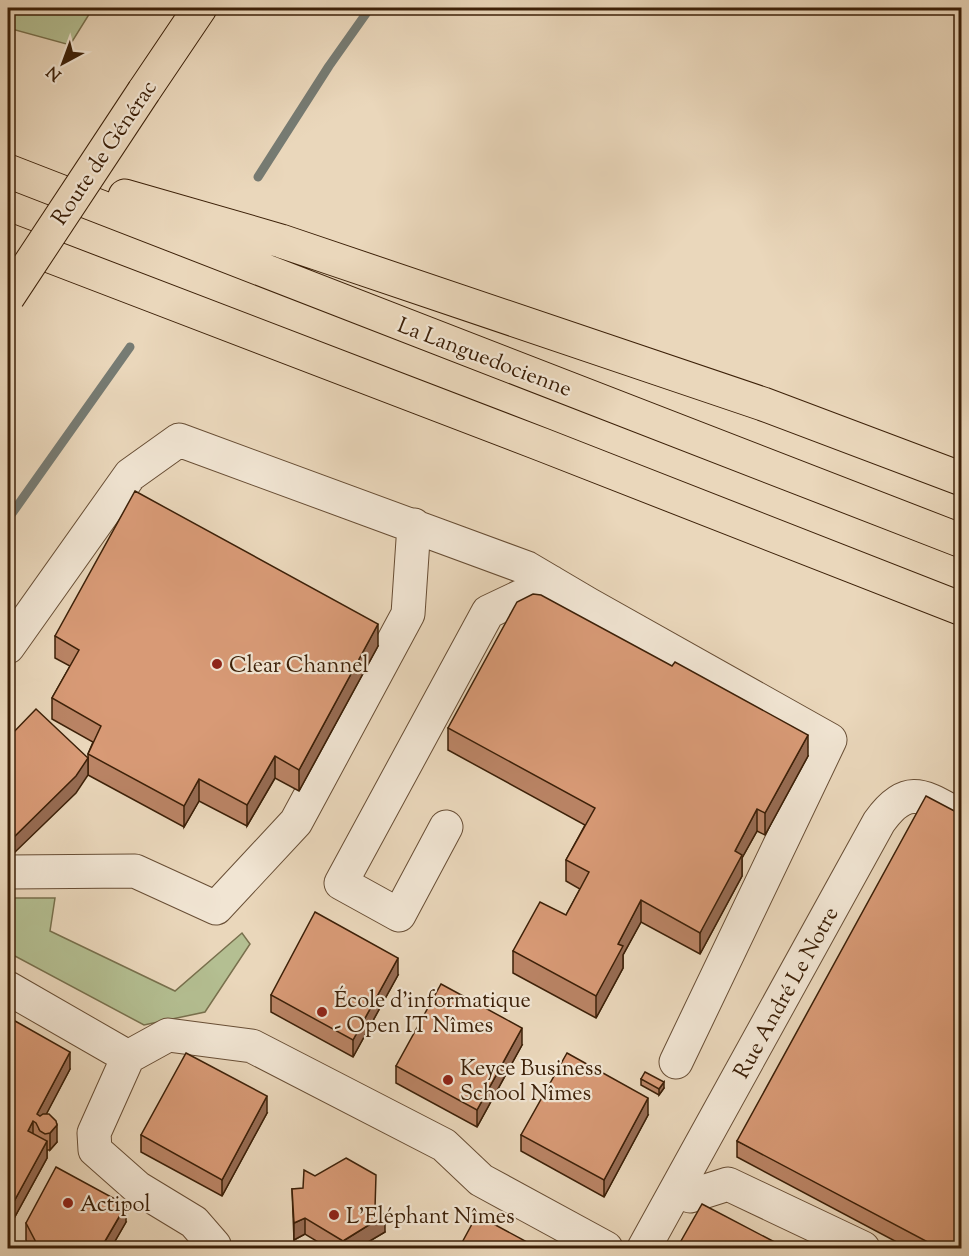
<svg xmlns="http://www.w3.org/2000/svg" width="969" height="1256" viewBox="0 0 969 1256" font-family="'Sorts Mill Goudy',serif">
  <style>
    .green { fill: #b4bf92; stroke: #78704d; stroke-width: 1.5 }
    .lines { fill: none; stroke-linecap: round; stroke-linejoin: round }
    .stream { stroke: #767b73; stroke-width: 9 }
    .minor-casing { stroke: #684e35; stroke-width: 35 }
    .major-casing { stroke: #3c2008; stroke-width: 35 }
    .highway-casing { stroke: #3c2008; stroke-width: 35 }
    .minor { stroke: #f1e5d3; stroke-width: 33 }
    .major { stroke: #ead7bb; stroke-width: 33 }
    .highway { stroke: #ead7bb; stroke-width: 33 }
    .major-bridge-casing { stroke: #3c2008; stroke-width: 35; stroke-linecap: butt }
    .major-bridge { stroke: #ead7bb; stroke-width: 33 }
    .wall { fill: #ba8465; stroke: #3c2008; stroke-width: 1.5 }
    .shaded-wall { fill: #976c53; stroke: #3c2008; stroke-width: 1.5 }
    .building { fill: #d89a76; stroke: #3c2008; stroke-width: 1.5 }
    .poi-dot { fill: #8f2418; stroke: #f1e5d3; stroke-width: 2 }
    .labels { text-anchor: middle; stroke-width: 4.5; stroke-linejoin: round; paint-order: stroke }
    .street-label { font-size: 22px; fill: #3c2008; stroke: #f1e5d3 }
    .poi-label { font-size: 22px; fill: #3c2008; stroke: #f1e5d3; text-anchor: start }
  </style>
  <rect width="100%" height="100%" fill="#ead7bb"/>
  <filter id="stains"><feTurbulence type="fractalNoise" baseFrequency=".00333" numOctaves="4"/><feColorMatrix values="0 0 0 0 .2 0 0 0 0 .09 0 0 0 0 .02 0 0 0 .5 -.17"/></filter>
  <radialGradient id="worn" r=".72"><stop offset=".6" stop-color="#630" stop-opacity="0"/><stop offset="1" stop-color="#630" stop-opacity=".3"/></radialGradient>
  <path class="green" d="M8 8H93L70 45 8 28Z
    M8 898H55L50 931 175 991 242 933 250 944 205 1012 144 1025 15 956 8 968Z"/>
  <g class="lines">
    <path class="stream" d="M258 177 329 66 370 8
      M8 519 130 347"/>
    <g class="minor-casing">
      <path id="minor" d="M8 647 130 475 179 440 527 568 588 604 830 740 676 1062
        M446 827 399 915 341 883 488 612 551 582
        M8 872 135 871 216 908 296 822 408 614 414 525
        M8 988 128 1057
        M676 1190 690 1196 728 1184 863 1248
        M213 1248 214 1245 194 1222 138 1188 95 1150 94 1133 128 1057 168 1035 252 1046 444 1145 481 1180 606 1248
        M644 1248 879 822C908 781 925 797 962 817"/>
    </g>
    <g class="major-casing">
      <path id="major" d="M144 91 200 8"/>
    </g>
    <g class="highway-casing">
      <path id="highway" d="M8 171 962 541
        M125 196 281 241 763 404 962 479
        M8 240 543 445 962 609"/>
    </g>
    <use href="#minor" class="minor"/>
    <use href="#major" class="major"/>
    <use href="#highway" class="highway"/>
    <g class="major-bridge-casing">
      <path id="major-bridge" d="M8 297 144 91"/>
    </g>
    <use href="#major-bridge" class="major-bridge"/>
  </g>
  <path class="wall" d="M55 636 378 646 299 791 275 778 247 826 199 801 184 827 88 775V754L93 742 52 719V698L70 666 55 658Z
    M448 728 808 756 765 835 757 831 742 858V876L700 954 641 922 623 955V968L596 1018 513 973V951L566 915 580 889 566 881V860L585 825 448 750Z
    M398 975 353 1057 271 1012V995Z
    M8 1017 70 1069 46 1114 57 1142 50 1150H47V1158L12 1222 8 1218Z
    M522 1045 477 1127 396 1083V1066Z
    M641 1079 664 1088 659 1095 641 1085Z
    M267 1113 222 1196 141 1152V1135Z
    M648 1115 604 1197 521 1151V1135Z
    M737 1141 962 1248H908L737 1157Z
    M292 1189 375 1209 385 1232 358 1248H328L305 1234 294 1240Z
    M126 1222 111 1248H30L26 1240V1223Z"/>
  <path class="shaded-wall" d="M378 624V646L299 791V770Z
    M808 735V756L765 835V813Z
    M275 756V778L247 826V805Z
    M88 758V775L76 793 12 855 8 857V840Z
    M199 779V801L184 827V806Z
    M757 809V831L742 858V876L700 954V933L735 851Z
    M641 900V922L623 955V968L596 1018V996L618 944Z
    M398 958V975L353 1057V1040Z
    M522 1028V1045L477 1127V1110Z
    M70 1052V1069L39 1128 37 1114Z
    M664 1082V1088L659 1095V1089Z
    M267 1096V1113L222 1196V1180Z
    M648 1098V1115L604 1197V1180Z
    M33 1121V1138L28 1131Z
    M57 1125V1142L50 1150V1133Z
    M47 1141V1158L12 1222V1205Z
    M126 1205V1222L111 1248H101Z
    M385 1215V1232L358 1248H343V1241Z
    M305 1218V1234L294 1240V1223Z"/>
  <path class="building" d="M135 491 378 624 299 770 275 756 247 805 199 779 184 806 88 754 101 726 52 698 79 650 55 636Z
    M533 594 541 595 672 666 675 662 808 735 765 813 757 809 735 851 742 855 700 933 641 900 618 944 623 946 596 996 513 951 540 902 566 915 589 872 566 860 595 808 448 728 517 602Z
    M36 709 88 758 76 776 12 839 8 840V738Z
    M926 796 962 815V1248H939L737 1141Z
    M315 912 398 958 353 1040 271 995Z
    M441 984 522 1028 477 1110 396 1066Z
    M8 1017 70 1052 37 1114 40 1116 43 1114H49L56 1121 57 1125 50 1133 45 1134 40 1131 36 1123 33 1121 28 1131 47 1141 12 1205 8 1201Z
    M186 1053 267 1096 222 1180 141 1135Z
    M567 1053 648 1098 604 1180 521 1135Z
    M645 1072 664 1082 659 1089 641 1079Z
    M346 1158 376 1175 375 1208 385 1215 343 1241 305 1218 294 1223 292 1189 303 1188 304 1170 315 1176Z
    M56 1167 126 1205 101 1248H39L26 1223Z
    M702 1204 786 1248H677Z
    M477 1215 538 1248H459Z
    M120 1246 126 1248H114Z"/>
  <g class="poi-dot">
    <circle cx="217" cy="664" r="6"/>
    <circle cx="322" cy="1012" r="6"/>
    <circle cx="448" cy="1080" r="6"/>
    <circle cx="68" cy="1203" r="6"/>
    <circle cx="334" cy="1215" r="6"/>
  </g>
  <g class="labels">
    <g class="street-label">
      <text transform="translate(103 152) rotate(-56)" y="8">Route de Générac</text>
      <text transform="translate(485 356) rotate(21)" y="8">La Languedocienne</text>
      <text transform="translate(785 992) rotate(-61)" y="8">Rue André Le Notre</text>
    </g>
    <g class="poi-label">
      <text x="229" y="672">Clear Channel</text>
      <text x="334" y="1007">École d'informatique<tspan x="334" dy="25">- Open IT Nîmes</tspan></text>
      <text x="460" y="1075">Keyce Business<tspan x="460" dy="25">School Nîmes</tspan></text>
      <text x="80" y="1211">Actipol</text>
      <text x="346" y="1223">L'Eléphant Nîmes</text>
    </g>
  </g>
  <rect width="969" height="1256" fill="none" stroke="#ead7bb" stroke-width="30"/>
  <rect x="9" y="9" width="951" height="1238" fill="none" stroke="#3c2008" stroke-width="3"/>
  <rect x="15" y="15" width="939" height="1226" fill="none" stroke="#3c2008" stroke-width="1.5"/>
  <g transform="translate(63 63) rotate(221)" stroke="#f1e5d3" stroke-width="4.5" paint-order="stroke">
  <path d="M0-4.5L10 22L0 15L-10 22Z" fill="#3c2008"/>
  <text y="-9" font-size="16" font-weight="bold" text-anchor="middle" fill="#3c2008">N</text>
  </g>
  <rect width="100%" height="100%" filter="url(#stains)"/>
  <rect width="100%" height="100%" fill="url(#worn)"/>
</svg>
